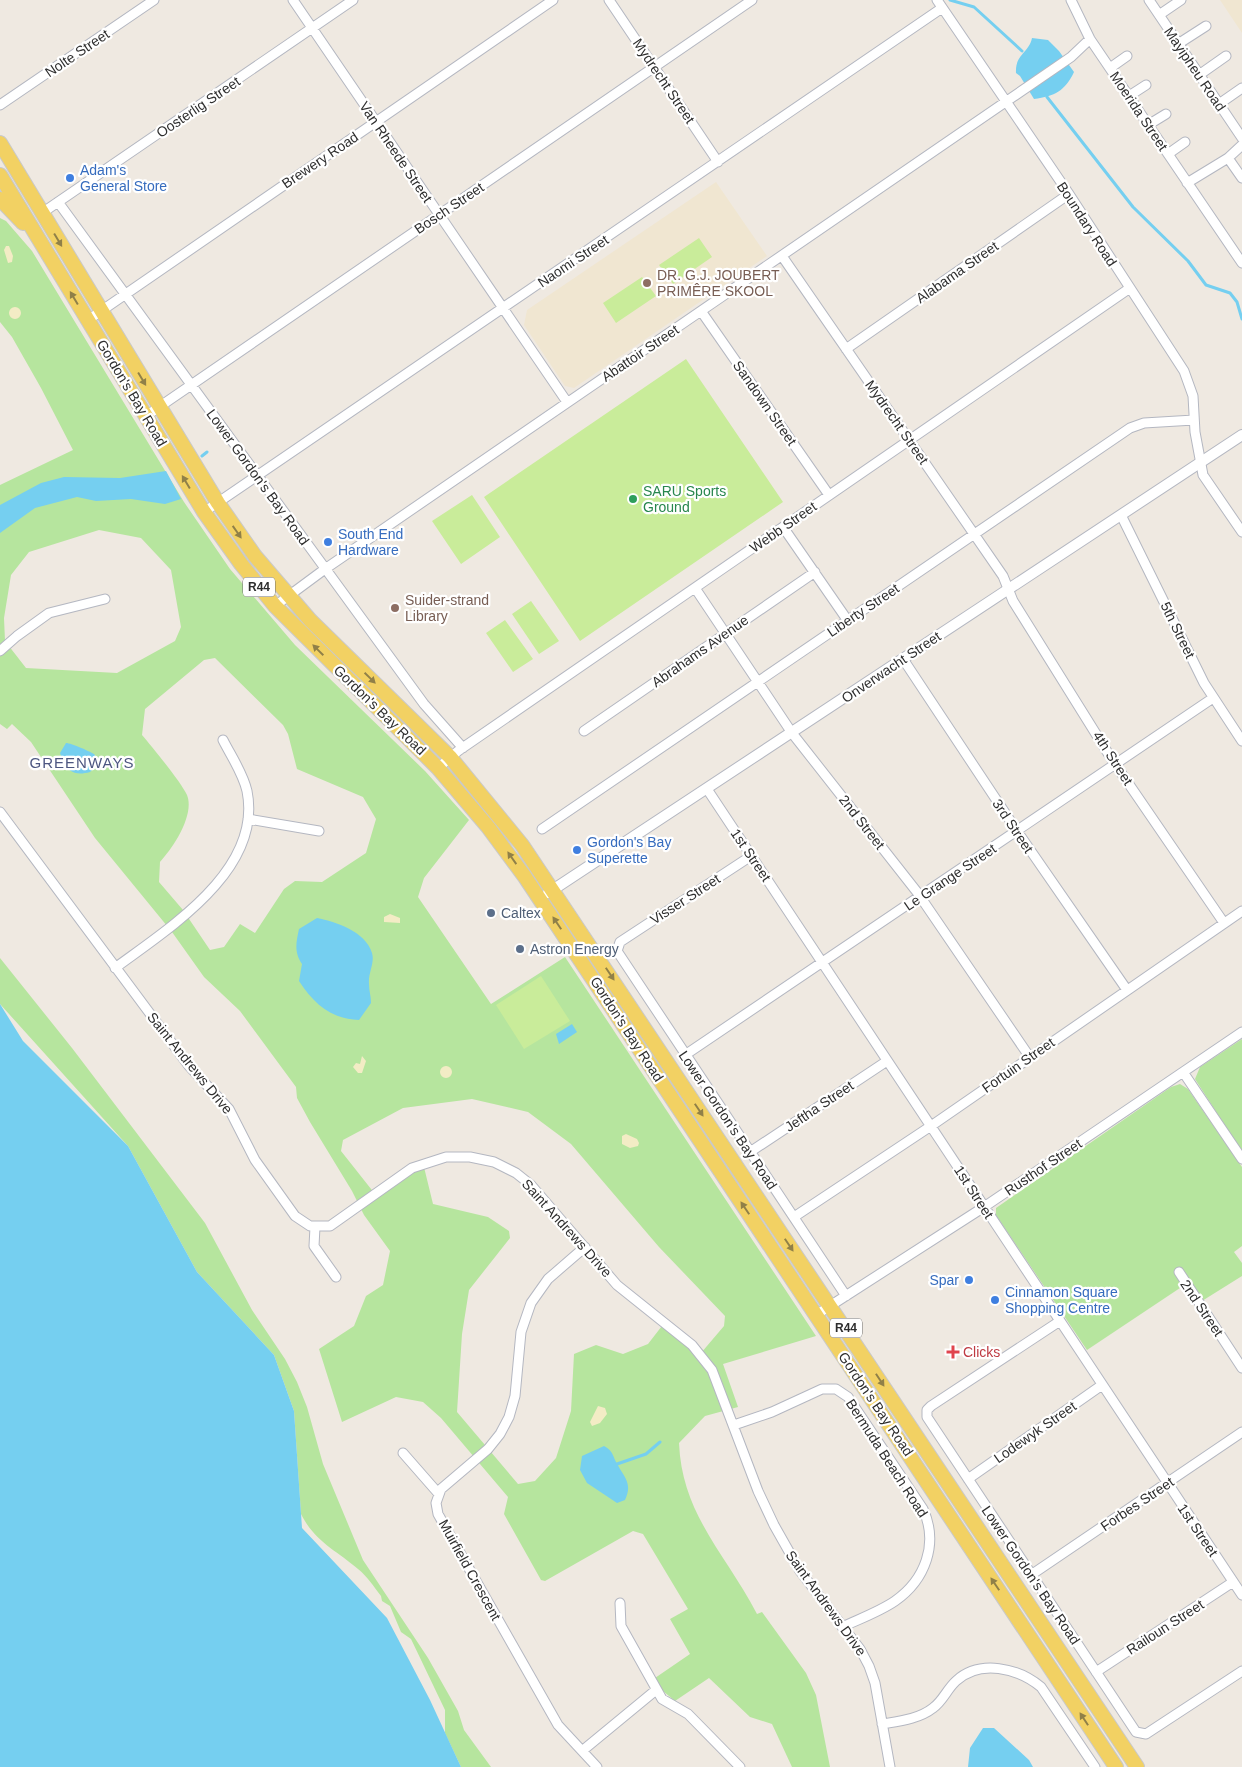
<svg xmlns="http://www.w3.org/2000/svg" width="1242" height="1767" viewBox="0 0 1242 1767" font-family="Arial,sans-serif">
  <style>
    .education { fill: #f0e6d1 }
    .green { fill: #b6e59e; fill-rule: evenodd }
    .sand { fill: #f3ecc5 }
    .pitch { fill: #c9ec9a }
    .water { fill: #75cff0 }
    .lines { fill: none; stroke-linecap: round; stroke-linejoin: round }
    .stream { stroke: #75cff0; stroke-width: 3 }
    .minor-casing { stroke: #b4b7c1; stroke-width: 11 }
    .tertiary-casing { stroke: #b4b7c1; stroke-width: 12 }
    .primary-casing { stroke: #c9c9c9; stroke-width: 16 }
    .minor { stroke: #fff; stroke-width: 9 }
    .tertiary { stroke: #fff; stroke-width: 10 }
    .primary { stroke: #f2d163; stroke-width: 14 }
    .oneway { fill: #908048 }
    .shop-dot { fill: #3f7fe0; stroke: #fff; stroke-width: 2 }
    .education-dot { fill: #8d6e63; stroke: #fff; stroke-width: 2 }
    .leisure-dot { fill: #2e9e5b; stroke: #fff; stroke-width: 2 }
    .service-dot { fill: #5c6f8a; stroke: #fff; stroke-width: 2 }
    .health-dot { fill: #e0444e; stroke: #fff; stroke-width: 2 }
    .labels { text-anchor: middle; stroke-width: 4.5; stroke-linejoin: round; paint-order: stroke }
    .shield { fill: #fff; stroke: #6d6d6d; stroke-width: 1 }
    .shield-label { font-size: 12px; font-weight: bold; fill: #2e2e2e }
    .street-label { font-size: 14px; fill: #2e2e2e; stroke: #fff }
    .shop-label { font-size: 14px; fill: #366cbe; stroke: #fff; text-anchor: start }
    .education-label { font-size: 14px; fill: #785e54; stroke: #fff; text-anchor: start }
    .leisure-label { font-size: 14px; fill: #27864d; stroke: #fff; text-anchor: start }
    .service-label { font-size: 14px; fill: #4e5e75; stroke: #fff; text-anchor: start }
    .health-label { font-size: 14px; fill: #be3a42; stroke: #fff; text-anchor: start }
    .neighbourhood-label { font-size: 15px; letter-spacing: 1px; fill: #4d5680; stroke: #fff }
  </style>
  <rect width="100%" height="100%" fill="#efe9e1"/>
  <path class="education" d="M1220 0H1242V33Z
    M716 182 767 256 574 388 565 386 524 325 527 310Z"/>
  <path class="green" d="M0 218 6 221 32 251 184 502 230 569 295 645 425 771 469 820 424 878 418 897 491 1004 565 957 816 1336 723 1364 738 1407 705 1416 679 1443C682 1515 726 1554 757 1614L762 1612 806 1673 816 1695 830 1767H792L772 1724 750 1717 709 1678 675 1701 663 1691 655 1678 690 1654 670 1619 688 1609 643 1534 633 1531 545 1581 541 1580 504 1514 508 1497 441 1418 423 1402 396 1397 342 1422 319 1349 354 1326 366 1296 383 1285 390 1251 364 1215 352 1191 310 1122 297 1098 296 1087 240 1011 204 977 172 932 95 838 31 742 12 724 7 729 0 724V485L73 450 41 388 12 337 0 322ZM99 530 141 538 171 570 181 627 175 641 117 673 26 668 5 641 4 618 11 575 29 552ZM215 658 283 725 288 734 297 769 363 797 376 819 366 853 322 882 295 881 284 889 255 933 240 924 224 947 210 950 183 910 159 882 160 862C173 848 195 815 187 795 181 782 153 748 142 735L145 709 204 660ZM472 1099 528 1112 571 1144 659 1247 725 1316 724 1326 701 1353 665 1322 648 1344 623 1354 596 1345 574 1354 571 1411 556 1458 535 1481 518 1484 457 1412 462 1334 469 1290 510 1238 509 1231 488 1217 433 1204 423 1163 375 1194 341 1151 343 1140 403 1108Z
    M0 958 72 1048 205 1223 252 1310 285 1359 297 1382 307 1407 323 1464 363 1560 428 1658 458 1711 464 1730 491 1767H461L445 1733V1710L411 1639 401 1632 390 1606 382 1601 381 1596C374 1587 367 1576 358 1569 336 1550 315 1542 301 1514L294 1411 274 1355 197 1272 128 1146 0 1004Z
    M1242 1039V1152L1195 1079 1200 1067Z
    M1180 1084 1188 1089 1242 1167V1246L1234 1252 1242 1263V1276L1202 1301 1189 1282 1087 1350 996 1215V1208L1171 1087Z"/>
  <path class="sand" d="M6 246H9L13 256 12 262 8 263 4 250Z
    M9 313a6 6 0 1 1 12 0a6 6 0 1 1-12 0Z
    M390 914 400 918V923L384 922V917Z
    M362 1056 366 1061 362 1073H358L353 1067 356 1063 360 1064Z
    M440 1072a6 6 0 1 1 12 0a6 6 0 1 1-12 0Z
    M626 1134 637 1139 639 1143 638 1146 630 1148 622 1144V1136Z
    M598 1406 605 1408 607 1414 600 1423 592 1426 590 1422Z"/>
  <path class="pitch" d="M699 238 712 257 673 284 659 265Z
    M642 277 656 296 616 323 603 303Z
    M686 359 783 502 580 641 484 497Z
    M472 495 500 537 461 564 432 521Z
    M531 601 559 641 539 654 512 614Z
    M505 620 533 659 513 672 486 633Z
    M541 976 570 1021 524 1049 496 1005Z"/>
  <path class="water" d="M1032 38 1048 40 1059 51 1074 72C1065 91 1055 96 1034 99L1020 76 1016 73C1015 54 1029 53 1032 38Z
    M166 471 181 499 165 504 131 499 96 501 77 497 35 508 0 533V505L41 483 64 477 120 478Z
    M66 743C71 743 92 752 95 755L94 768 90 772C72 777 65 769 60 753Z
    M317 918C336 922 365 931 372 953 375 963 368 973 369 984 369 991 371 996 371 1003L359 1020C331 1019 314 1004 299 981L302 964C294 952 296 943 299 929Z
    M0 1004 23 1041 128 1146 197 1272 274 1355 294 1411 302 1528 387 1618 430 1700 461 1767H0Z
    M572 1024 577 1032 559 1044 556 1034Z
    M604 1446C613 1451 612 1454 616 1462 624 1477 633 1483 625 1500L617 1503 587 1483 580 1470 582 1456Z
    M983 1728H994L1029 1760 1033 1767H968L970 1748Z"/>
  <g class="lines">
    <path class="stream" d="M950 0 974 7 1022 51
      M1047 97 1133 207 1188 261 1206 285 1230 293 1237 302 1242 319
      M202 456 207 452
      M617 1464 646 1454 660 1442"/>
    <g class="minor-casing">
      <path id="minor" d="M293 0 567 402
        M609 0 718 162
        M937 0 1069 194 1184 371 1193 396 1195 432 1203 475 1242 532
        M1071 0 1090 39 1242 263
        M1149 0 1242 138
        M1159 15 1181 0
        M1178 44 1206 26
        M1110 68 1127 56
        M1199 75 1226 56
        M1129 96 1146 85
        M1219 104 1242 88
        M0 105 154 0
        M1148 125 1166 114
        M1168 154 1185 142
        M1228 158 1242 178
        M1187 183 1228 158 1242 145
        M58 202 424 704 463 748
        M42 213 353 0
        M782 256 1003 576 1013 601 1111 758 1224 923
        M701 311 829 495
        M88 320 553 0
        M846 349 1069 194
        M146 416 752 0
        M204 512 942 8
        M1121 515 1204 683 1242 741
        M783 527 848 621
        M695 588 792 733 917 892 1029 1056
        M275 606 325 569 1071 57 1090 39
        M0 651 17 636 49 613 105 599
        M903 659 1017 831 1127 990
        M584 731 815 572
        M438 768 458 751 1130 288
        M707 789 1242 1595
        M0 812 189 1066 229 1109 255 1160 295 1216 310 1226H330L412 1168 446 1157H470L494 1162 516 1173 531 1185 617 1285 692 1345 712 1370 758 1491 774 1525 800 1571 860 1649 869 1666 875 1683 890 1767
        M248 819 319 831
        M542 829 1130 428 1144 423 1194 420
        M751 856 620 942 617 951 846 1296
        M115 968C169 928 263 870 247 791 243 773 231 756 223 740
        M685 1055 1213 698
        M1183 1072 1242 1159
        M750 1152 887 1061
        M794 1217 931 1126 1242 911
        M315 1227 314 1246 336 1277
        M585 1247 548 1279 531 1303 521 1332 515 1396 509 1417 500 1434 488 1449 441 1489 436 1503 438 1514 558 1725 597 1767
        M1179 1272 1242 1368
        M816 1315 984 1207 1242 1032
        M1060 1321 931 1406 927 1410V1417L1136 1732 1146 1734 1242 1671
        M734 1425 772 1412 822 1389H836L848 1397 923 1509C939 1544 925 1580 895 1601 879 1612 859 1619 842 1627
        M403 1453 438 1493
        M968 1479 1102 1385
        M1031 1575 1242 1432
        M620 1603 621 1626 662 1699 688 1714 740 1767
        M1096 1672 1233 1582
        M882 1724C900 1721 919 1719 933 1708 943 1701 947 1689 956 1681 980 1659 1018 1668 1041 1687L1095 1767
        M582 1751 656 1690"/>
    </g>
    <g class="tertiary-casing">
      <path id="tertiary" d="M548 893 1242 435"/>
    </g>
    <g class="primary-casing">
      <path id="primary" d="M0 143 218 503 255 556 310 620 450 757 522 845 1137 1767
        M0 175 204 512 241 564 275 606 438 768 488 827 525 877 1116 1767
        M0 199 23 223"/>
    </g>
    <use href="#minor" class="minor"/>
    <use href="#tertiary" class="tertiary"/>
    <use href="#primary" class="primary"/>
  </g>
  <defs><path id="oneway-solid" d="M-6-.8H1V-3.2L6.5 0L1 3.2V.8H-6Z" transform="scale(1.25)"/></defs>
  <g class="oneway">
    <use href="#oneway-solid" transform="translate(58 240) rotate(59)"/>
    <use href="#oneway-solid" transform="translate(74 298) rotate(-121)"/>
    <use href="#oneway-solid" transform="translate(142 379) rotate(59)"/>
    <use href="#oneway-solid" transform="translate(186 482) rotate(-121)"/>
    <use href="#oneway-solid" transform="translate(237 532) rotate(55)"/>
    <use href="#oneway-solid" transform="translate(318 650) rotate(-135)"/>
    <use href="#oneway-solid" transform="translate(370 678) rotate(44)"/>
    <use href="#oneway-solid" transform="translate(512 858) rotate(-125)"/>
    <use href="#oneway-solid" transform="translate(557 923) rotate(-124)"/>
    <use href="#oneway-solid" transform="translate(610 974) rotate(56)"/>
    <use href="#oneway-solid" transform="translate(699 1110) rotate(56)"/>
    <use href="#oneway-solid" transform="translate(745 1208) rotate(-124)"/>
    <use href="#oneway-solid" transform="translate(789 1245) rotate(56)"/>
    <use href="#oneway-solid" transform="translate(880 1380) rotate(57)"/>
    <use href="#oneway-solid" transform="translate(995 1584) rotate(-124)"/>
    <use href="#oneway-solid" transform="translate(1084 1719) rotate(-123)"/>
  </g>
  <g class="shop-dot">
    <circle cx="70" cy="178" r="5"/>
    <circle cx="328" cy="542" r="5"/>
    <circle cx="577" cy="850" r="5"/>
    <circle cx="969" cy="1280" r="5"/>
    <circle cx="995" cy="1300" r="5"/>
  </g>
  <g class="education-dot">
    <circle cx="647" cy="283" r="5"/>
    <circle cx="395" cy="608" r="5"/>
  </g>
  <circle class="leisure-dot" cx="633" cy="499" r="5"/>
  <g class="service-dot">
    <circle cx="491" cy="913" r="5"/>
    <circle cx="520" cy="949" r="5"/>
  </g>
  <path class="health-dot" d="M950.5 1344.5h5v5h5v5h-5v5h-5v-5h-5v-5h5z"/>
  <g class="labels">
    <g class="shield">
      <rect x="243" y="577.5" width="32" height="19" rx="4"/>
      <rect x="830" y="1318.5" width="32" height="19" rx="4"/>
    </g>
    <g class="shield-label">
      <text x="259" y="591">R44</text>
      <text x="846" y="1332">R44</text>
    </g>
    <g class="street-label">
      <text transform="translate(77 53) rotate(-34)" y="5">Nolte Street</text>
      <text transform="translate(1195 69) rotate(56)" y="5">Mayipheu Road</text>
      <text transform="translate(664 81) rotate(56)" y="5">Mydrecht Street</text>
      <text transform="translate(198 107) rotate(-34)" y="5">Oosterlig Street</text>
      <text transform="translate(1139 111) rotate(56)" y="5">Moerida Street</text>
      <text transform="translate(396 152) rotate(56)" y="5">Van Rheede Street</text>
      <text transform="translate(320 160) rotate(-34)" y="5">Brewery Road</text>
      <text transform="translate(449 208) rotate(-34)" y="5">Bosch Street</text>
      <text transform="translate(1087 224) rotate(57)" y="5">Boundary Road</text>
      <text transform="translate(573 261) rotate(-34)" y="5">Naomi Street</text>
      <text transform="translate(957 272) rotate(-35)" y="5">Alabama Street</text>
      <text transform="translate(640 353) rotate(-34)" y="5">Abattoir Street</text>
      <text transform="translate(132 393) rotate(59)" y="5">Gordon's Bay Road</text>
      <text transform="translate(765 403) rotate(55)" y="5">Sandown Street</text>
      <text transform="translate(897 422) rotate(55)" y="5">Mydrecht Street</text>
      <text transform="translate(258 477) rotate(54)" y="5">Lower Gordon's Bay Road</text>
      <text transform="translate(783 527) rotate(-35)" y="5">Webb Street</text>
      <text transform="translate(863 610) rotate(-34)" y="5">Liberty Street</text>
      <text transform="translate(1178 630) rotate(64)" y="5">5th Street</text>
      <text transform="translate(700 651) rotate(-35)" y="5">Abrahams Avenue</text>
      <text transform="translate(891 667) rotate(-34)" y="5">Onverwacht Street</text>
      <text transform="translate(380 710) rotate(44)" y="5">Gordon's Bay Road</text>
      <text transform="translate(1113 758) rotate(57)" y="5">4th Street</text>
      <text transform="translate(862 822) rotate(52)" y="5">2nd Street</text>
      <text transform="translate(1013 826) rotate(56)" y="5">3rd Street</text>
      <text transform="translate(751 855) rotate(56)" y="5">1st Street</text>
      <text transform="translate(950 877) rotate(-34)" y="5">Le Grange Street</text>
      <text transform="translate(685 899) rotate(-33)" y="5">Visser Street</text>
      <text transform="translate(627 1029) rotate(57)" y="5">Gordon's Bay Road</text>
      <text transform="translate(190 1063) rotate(51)" y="5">Saint Andrews Drive</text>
      <text transform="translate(1018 1065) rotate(-35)" y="5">Fortuin Street</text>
      <text transform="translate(819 1106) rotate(-34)" y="5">Jeftha Street</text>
      <text transform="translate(728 1120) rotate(56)" y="5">Lower Gordon's Bay Road</text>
      <text transform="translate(1043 1167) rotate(-34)" y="5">Rusthof Street</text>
      <text transform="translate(974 1192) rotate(57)" y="5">1st Street</text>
      <text transform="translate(567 1228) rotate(48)" y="5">Saint Andrews Drive</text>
      <text transform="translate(1202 1308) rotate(56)" y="5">2nd Street</text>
      <text transform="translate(876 1404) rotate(56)" y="5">Gordon's Bay Road</text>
      <text transform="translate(1035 1432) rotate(-35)" y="5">Lodewyk Street</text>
      <text transform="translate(887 1458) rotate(57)" y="5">Bermuda Beach Road</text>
      <text transform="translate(1137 1504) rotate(-34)" y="5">Forbes Street</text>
      <text transform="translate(1198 1530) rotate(56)" y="5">1st Street</text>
      <text transform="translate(470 1570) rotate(61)" y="5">Muirfield Crescent</text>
      <text transform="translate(1031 1575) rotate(56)" y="5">Lower Gordon's Bay Road</text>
      <text transform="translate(826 1603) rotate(54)" y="5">Saint Andrews Drive</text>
      <text transform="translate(1165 1627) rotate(-33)" y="5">Railoun Street</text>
    </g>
    <g class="shop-label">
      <text x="80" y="175">Adam's<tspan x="80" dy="16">General Store</tspan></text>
      <text x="338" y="539">South End<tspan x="338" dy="16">Hardware</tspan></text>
      <text x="587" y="847">Gordon's Bay<tspan x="587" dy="16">Superette</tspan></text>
      <text x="959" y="1285" text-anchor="end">Spar</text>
      <text x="1005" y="1297">Cinnamon Square<tspan x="1005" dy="16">Shopping Centre</tspan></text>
    </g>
    <g class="education-label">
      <text x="657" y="280">DR. G.J. JOUBERT<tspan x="657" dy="16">PRIMÊRE SKOOL</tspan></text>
      <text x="405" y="605">Suider-strand<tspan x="405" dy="16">Library</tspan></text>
    </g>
    <g class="leisure-label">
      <text x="643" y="496">SARU Sports<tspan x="643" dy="16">Ground</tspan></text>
    </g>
    <g class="service-label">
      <text x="501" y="918">Caltex</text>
      <text x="530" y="954">Astron Energy</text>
    </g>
    <g class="health-label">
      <text x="963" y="1357">Clicks</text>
    </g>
    <g class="neighbourhood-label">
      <text x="82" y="768">GREENWAYS</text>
    </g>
  </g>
</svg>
